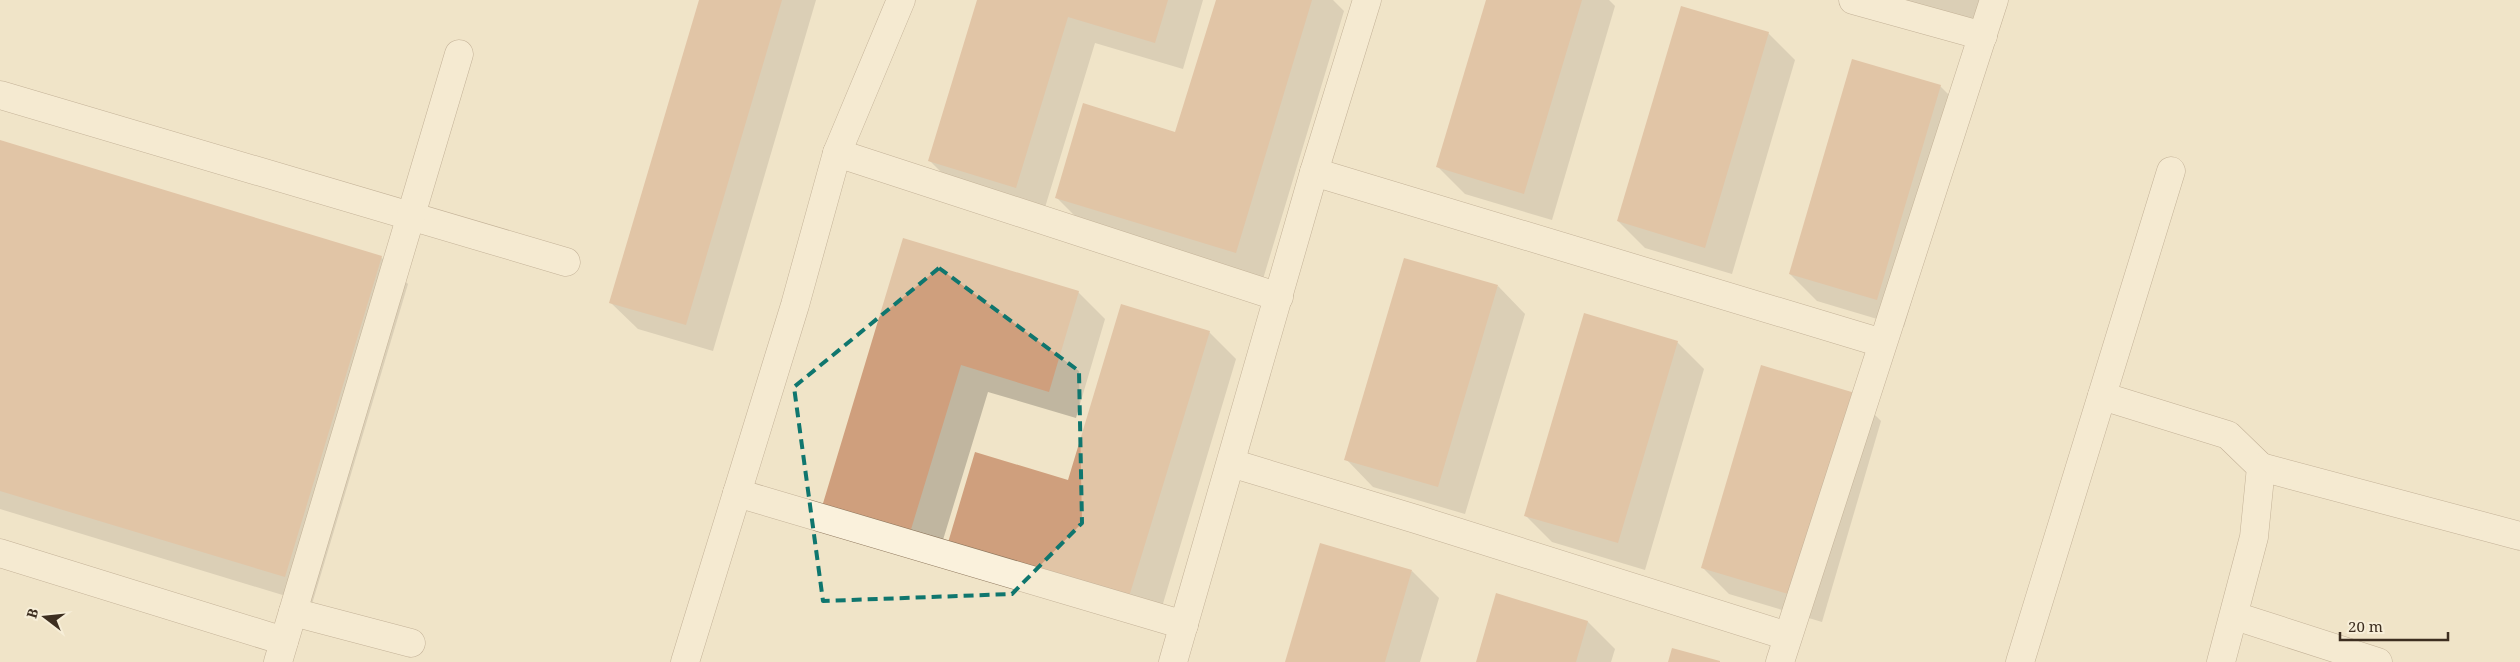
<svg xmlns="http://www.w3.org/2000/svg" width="2520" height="662" font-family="'Noto Serif',serif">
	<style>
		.shadow { fill: #0003 }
		.building { fill: #cf9f7d }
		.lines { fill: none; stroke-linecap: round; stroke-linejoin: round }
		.minor-casing { stroke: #8d765c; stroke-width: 29 }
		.minor { stroke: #faf1dc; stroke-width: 28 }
		.marked { fill: none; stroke: #0f766e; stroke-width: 4; stroke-dasharray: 10 6; stroke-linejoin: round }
	</style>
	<rect width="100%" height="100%" fill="#f0e4c8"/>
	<g class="shadow">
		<path d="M700 0H816L713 351 638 329 610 302Z"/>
		<path d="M978 0H1203L1183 69 1095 43 1043 214 957 188 930 161Z"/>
		<path d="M1217 0H1333L1344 11 1263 279 1083 224 1056 197 1176 133Z"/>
		<path d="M1487 0H1609L1615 6 1552 220 1465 194 1438 167Z"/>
		<path d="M1904 0H2008L2000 28Z"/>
		<path d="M1768 33 1795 60 1732 274 1645 248 1618 221Z"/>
		<path d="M1940 86 1967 113 1904 327 1817 301 1790 274Z"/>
		<path d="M0 142 381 257 408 284 312 604 0 509Z"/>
		<path d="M904 240 1078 292 1105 319 1076 418 988 392 936 563 822 509Z"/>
		<path d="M1498 286 1525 314 1465 514 1373 487 1346 459Z"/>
		<path d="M1209 332 1236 359 1156 627 976 573 1069 481Z"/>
		<path d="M1677 342 1704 369 1645 570 1552 542 1525 515Z"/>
		<path d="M1854 394 1881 421 1822 622 1729 594 1702 567Z"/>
		<path d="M1412 571 1439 598 1420 662H1286Z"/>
		<path d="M1497 595 1588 622 1615 649 1611 662H1477Z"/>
	</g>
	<g class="building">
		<path d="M699 0H782L686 325 609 303Z"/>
		<path d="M977 0H1168L1155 43 1068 17 1016 188 928 161Z"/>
		<path d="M1216 0H1312L1236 253 1055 198 1083 103 1175 132Z"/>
		<path d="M1486 0H1582L1524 194 1436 167Z"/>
		<path d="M1681 6 1769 32 1705 248 1617 221Z"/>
		<path d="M1852 59 1941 85 1877 300 1789 274Z"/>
		<path d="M0 140 382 256 285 577 0 491Z"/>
		<path d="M903 238 1079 291 1049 392 961 365 909 536 821 510Z"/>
		<path d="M1404 258 1498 285 1438 487 1344 460Z"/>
		<path d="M1121 304 1210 331 1128 600 947 546 975 452 1068 480Z"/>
		<path d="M1584 313 1678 341 1618 543 1524 516Z"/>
		<path d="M1761 365 1855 393 1795 596 1701 568Z"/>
		<path d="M1320 543 1412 570 1385 662H1285Z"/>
		<path d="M1496 593 1588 621 1576 662H1476Z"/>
		<path d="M1672 648 1720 661V662H1668Z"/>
	</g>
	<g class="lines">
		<g class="minor-casing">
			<g id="minor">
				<path d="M1853 0 1983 36"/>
				<path d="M0 95 566 262"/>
				<path d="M837 153 1279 297"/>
				<path d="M1314 172 1882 343"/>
				<path d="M2102 396 2228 435 2261 467 2254 537 2221 662"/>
				<path d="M1231 463 1419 520 1787 636"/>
				<path d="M2261 467 2520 536"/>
				<path d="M737 493 1184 625"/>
				<path d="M0 553 284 641"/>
				<path d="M293 612 411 643"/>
				<path d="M2235 616 2378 662"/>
				<path d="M278 662 459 54"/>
				<path d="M685 662 795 305 837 153 901 0"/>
				<path d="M1173 662 1314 172 1367 0"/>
				<path d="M1780 662 1994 0"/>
				<path d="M2020 662 2171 171"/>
			</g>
		</g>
		<use href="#minor" class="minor"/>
	</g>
	<path d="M0 0H2520V662H0ZM939 268 1079 371 1082 523 1012 594 823 601 794 387Z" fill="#f0e4c8" fill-opacity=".55" fill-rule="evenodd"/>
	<path class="marked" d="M939 268 1079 371 1082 523 1012 594 823 601 794 387Z"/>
	<g transform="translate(45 617) rotate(286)" stroke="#f7eed8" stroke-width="4" paint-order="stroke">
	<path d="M0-4L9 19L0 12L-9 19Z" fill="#3d2e20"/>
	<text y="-8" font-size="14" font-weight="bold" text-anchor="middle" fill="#3d2e20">B</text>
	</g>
	<path d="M2340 632v8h108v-8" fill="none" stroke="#3d2e20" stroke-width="2.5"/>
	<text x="2348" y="632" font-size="15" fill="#3d2e20" stroke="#f7eed8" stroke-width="4" paint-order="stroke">20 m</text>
</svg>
